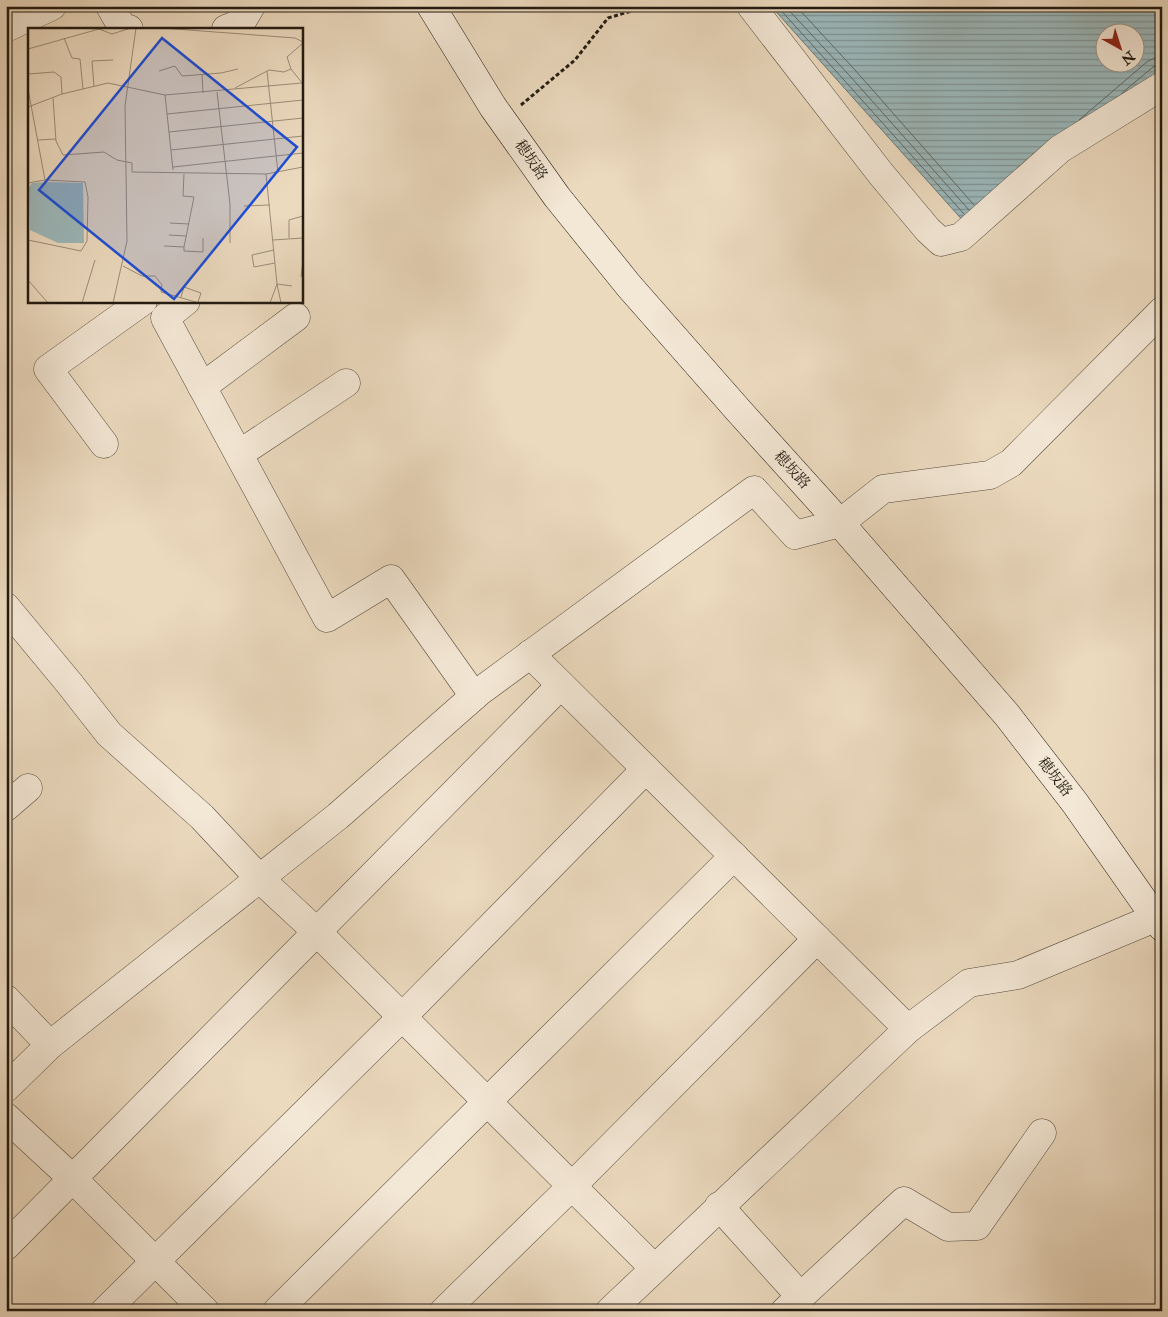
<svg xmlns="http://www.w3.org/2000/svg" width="1168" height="1317" font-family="'IM FELL Double Pica','Noto Serif JP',serif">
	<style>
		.water { fill: url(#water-rules); stroke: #6b7977; fill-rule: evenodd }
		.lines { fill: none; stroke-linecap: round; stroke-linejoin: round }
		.shore { stroke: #5f6966; stroke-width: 1 }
		.minor-casing { stroke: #544a3c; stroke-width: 29 }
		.secondary-casing { stroke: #221a11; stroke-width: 29 }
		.path { stroke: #221a11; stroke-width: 3; stroke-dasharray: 4 2.5; stroke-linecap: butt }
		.minor { stroke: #f3e7d5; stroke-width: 28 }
		.secondary { stroke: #f3e7d5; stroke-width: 28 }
		.labels { text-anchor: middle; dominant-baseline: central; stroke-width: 5; stroke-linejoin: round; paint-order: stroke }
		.street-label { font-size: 15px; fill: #221a11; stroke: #f3e7d5 }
		.inset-road { fill: none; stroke: #9b8d79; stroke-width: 1 }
		.view { fill: #1d4ed8; fill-opacity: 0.15; stroke: #1d4ed8; stroke-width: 2.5 }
		.inset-edge { fill: none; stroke: #221a11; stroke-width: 2.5 }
	</style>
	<defs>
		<pattern id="water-rules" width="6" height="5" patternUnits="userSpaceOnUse" patternTransform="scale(1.25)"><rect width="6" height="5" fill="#9cb8bb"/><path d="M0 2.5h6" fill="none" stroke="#7f9597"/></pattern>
	</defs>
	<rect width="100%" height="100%" fill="#ecdabf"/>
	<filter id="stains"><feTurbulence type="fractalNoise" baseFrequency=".004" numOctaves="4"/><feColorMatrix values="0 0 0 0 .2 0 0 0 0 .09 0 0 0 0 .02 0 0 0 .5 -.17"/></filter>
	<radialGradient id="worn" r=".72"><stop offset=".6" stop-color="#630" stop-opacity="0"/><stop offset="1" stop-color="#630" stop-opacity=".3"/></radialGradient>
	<path class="water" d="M771 6H1162V74L965 223ZM1106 32H1136V62H1106Z"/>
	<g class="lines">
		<g class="shore">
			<path d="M777 6 844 80 964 214"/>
			<path d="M785 6 849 75 969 210"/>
			<path d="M796 6 855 70 974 205"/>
			<path d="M1122 93 1153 67 1162 64"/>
			<path d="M1079 120 1148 61 1155 58 1162 57"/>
		</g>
		<g class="minor-casing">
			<g id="minor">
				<path d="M110 6 122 27 129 29"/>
				<path d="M751 6 881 174 928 230 941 242 961 237 1060 149 1162 86"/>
				<path d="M6 28 52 6"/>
				<path d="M226 29 241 23 251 6"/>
				<path d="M186 301 165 318 327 618 391 579 474 696"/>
				<path d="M202 387 296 317"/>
				<path d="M104 444 48 369 143 301"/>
				<path d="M239 454 346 383"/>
				<path d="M6 607 69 683 109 734 202 817 259 878 317 932 654 1268"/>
				<path d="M530 654 908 1029"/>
				<path d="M6 807 28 788"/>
				<path d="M6 999 50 1045"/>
				<path d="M6 1088 50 1045 338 816 479 692 754 490 795 535 840 523 883 489 990 475 1011 463 1162 311"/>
				<path d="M6 1117 73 1179 205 1311"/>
				<path d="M719 1206 801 1297"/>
				<path d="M6 1246 561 685"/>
				<path d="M105 1311 402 1017 646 769"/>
				<path d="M277 1311 734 856"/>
				<path d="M444 1311 572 1186 817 939"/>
				<path d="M610 1311 908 1029 969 983 1018 975 1162 915"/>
				<path d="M785 1311 904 1201 948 1227 977 1226 1042 1133"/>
			</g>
		</g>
		<g class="secondary-casing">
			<path id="secondary" d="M431 6 493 107 557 197 629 286 738 410 840 523 1007 715 1075 803 1162 927"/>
		</g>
		<path class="path" d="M521 105 575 60 608 18 648 6"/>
		<use href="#minor" class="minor"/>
		<use href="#secondary" class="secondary"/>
	</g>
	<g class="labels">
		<g class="street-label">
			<text transform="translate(531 160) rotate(55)">穂坂路</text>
			<text transform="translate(792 470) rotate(48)">穂坂路</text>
			<text transform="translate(1055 777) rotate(52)">穂坂路</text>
		</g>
	</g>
	<g transform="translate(28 28)">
		<rect width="275" height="275" fill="#ecdabf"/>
		<path d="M17 154 55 155 56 215H30L2 202 1 159 4 155Z" fill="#9cb8bb"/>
		<path class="inset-road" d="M134 0 267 10 275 14M36 10 44 30 52 31 55 61M0 21 71 1 84 6 103 0M131 43 147 38 154 48 193 45 210 41M239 43 250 145M0 46 26 44 33 49 34 66M174 46 175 65M275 56 263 41 259 29 275 15M66 59 64 33 85 32M207 60 241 42 256 44 263 41M0 61 17 152M189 64 202 176V215M137 67 145 142M25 70 28 113 35 127 76 124 89 132 104 135V144L238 146 275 139M0 79 34 66 80 55 137 67 274 55M139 86 275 72M141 104 275 90M10 112 28 111M143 122 275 108M145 139 275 125M238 146 249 256 242 275M0 155 17 152 57 154 60 169 59 213 53 223 0 212M216 178 242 177M142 195 161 196M141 207 159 208M261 210V192L275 188M245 212 275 210M136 218 156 219 166 169 155 168 156 146M156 219V223L175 224V210M246 222 224 227 226 239 247 235M95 238 114 248H127L134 257 133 264 171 275M273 249 275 233M0 252 20 275M153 269 156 259 173 265 170 274M54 275 67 232M85 275 99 213 97 78 108 0M253 275 249 256 264 258"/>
		<path class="view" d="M134 10 269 119 146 271 11 162Z"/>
		<rect width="275" height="275" class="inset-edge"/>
	</g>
	<rect width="1168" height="1317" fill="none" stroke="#ecdabf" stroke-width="25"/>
	<rect x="8" y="8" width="1153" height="1302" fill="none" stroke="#221a11" stroke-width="2.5"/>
	<rect x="12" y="12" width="1143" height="1292" fill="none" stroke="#221a11"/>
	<g transform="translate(1120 48) rotate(141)"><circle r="24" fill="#f3e7d5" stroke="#9f9587"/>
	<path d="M0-4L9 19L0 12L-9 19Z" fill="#8f2418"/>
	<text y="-8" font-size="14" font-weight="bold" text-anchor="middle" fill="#221a11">N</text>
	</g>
	<rect width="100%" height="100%" filter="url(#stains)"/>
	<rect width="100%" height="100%" fill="url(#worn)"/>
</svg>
